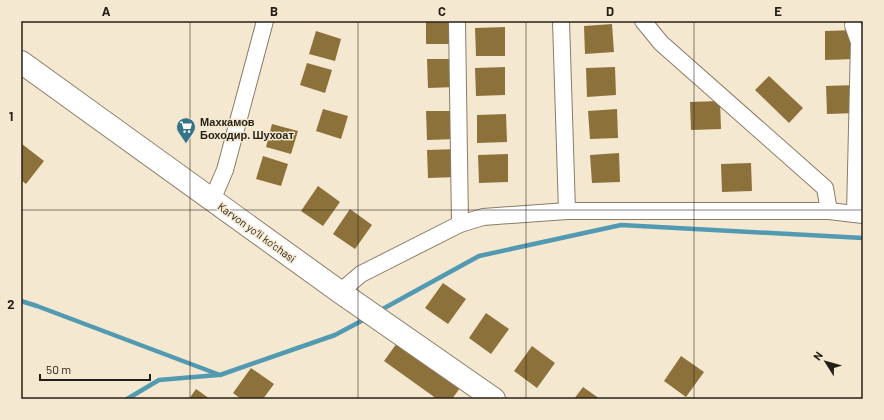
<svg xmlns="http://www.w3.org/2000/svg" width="884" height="420" font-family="Barlow,sans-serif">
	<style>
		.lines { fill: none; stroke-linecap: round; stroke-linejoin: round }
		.stream { stroke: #519ab2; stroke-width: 4.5 }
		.building { fill: #8d713a }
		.street-casing { stroke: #897d68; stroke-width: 18 }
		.secondary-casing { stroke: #897d68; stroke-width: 24 }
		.street { stroke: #fff; stroke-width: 16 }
		.secondary { stroke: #fff; stroke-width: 22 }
		.grid { fill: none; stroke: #241f16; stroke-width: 1; stroke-opacity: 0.55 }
		.labels { text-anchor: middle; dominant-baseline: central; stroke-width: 3; stroke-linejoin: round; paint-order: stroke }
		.poi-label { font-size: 11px; font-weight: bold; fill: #241f16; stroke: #f5e8d0; text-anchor: start }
		.street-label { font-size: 11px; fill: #241f16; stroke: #f5e8d0 }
		.neatline { fill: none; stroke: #241f16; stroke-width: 1.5 }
		.grid-label { font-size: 13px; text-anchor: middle; font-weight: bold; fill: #241f16 }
	</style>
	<rect width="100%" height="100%" fill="#f5e8d0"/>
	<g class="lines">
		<g class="stream">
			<path d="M21 301 37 306 220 375 335 335 367 318"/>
			<path d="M379 311 479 256 621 225 863 238"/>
			<path d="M127 399 159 380 218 375"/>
		</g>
	</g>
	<g class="building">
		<rect x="426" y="21" width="30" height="23"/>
		<path d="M612 24 614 52 585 54 584 26Z"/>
		<path d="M505 27V56H476L475 28Z"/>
		<path d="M854 30 855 59 825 60V31Z"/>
		<path d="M316 31 341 39 335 61 309 54Z"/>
		<path d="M427 59H456L457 87 428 88Z"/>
		<path d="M307 63 332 70 325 93 300 85Z"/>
		<path d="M505 67V95L476 96 475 68Z"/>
		<path d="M615 67 616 95 587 97 586 68Z"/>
		<path d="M769 76 803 108 789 123 755 90Z"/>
		<path d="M856 85 857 113 827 114 826 86Z"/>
		<path d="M720 101 721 129 691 130 690 102Z"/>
		<path d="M323 109 348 116 341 139 316 131Z"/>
		<path d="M617 109 618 138 590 139 588 111Z"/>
		<path d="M426 111H456L457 139 427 140Z"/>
		<path d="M506 114 507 142 477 143V115Z"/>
		<path d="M272 124 298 131 291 154 266 147Z"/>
		<path d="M22 144 44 161 26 184 21 180Z"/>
		<path d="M457 149 458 177 428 178 427 150Z"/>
		<path d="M619 153 620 182 592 183 590 155Z"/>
		<path d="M508 154V182L479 183 478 155Z"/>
		<path d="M263 156 288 164 281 186 256 179Z"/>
		<path d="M751 163 752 191 722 192 721 164Z"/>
		<path d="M318 186 340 202 323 226 301 211Z"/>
		<path d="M350 209 372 225 355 249 333 234Z"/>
		<path d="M443 283 466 299 448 324 425 308Z"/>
		<path d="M486 313 509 329 491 354 469 338Z"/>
		<path d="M397 343 460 388 452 399H437L384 361Z"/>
		<path d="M532 346 555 363 537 388 514 371Z"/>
		<path d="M681 356 704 372 686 397 664 381Z"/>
		<path d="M251 368 274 384 263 399H241L233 393Z"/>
		<path d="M583 387 600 399H574Z"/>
		<path d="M196 389 210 399H189Z"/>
	</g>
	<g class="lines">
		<g class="street-casing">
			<g id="street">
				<path d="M457 21 460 224"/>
				<path d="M561 21 567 211"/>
				<path d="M643 21 661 43 825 188 829 211"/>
				<path d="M853 25 859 42 855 214"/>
				<path d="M212 200 225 170 265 21"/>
				<path d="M340 292 361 274 460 224 483 217 567 211H829L863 215"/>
			</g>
		</g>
		<g class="secondary-casing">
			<path id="secondary" d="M21 62 340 292 494 399"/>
		</g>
		<use href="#street" class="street"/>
		<use href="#secondary" class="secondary"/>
	</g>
	<path class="grid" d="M190 21V399M358 21V399M526 21V399M694 21V399M21 210H863"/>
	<defs>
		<g id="supermarket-pin" transform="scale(1)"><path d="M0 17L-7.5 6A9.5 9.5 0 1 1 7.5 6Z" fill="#357489" stroke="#f5e8d0"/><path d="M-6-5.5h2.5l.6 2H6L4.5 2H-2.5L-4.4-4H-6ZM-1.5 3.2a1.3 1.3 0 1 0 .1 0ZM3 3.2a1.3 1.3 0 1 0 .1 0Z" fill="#fff"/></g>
	</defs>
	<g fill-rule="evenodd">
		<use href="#supermarket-pin" x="186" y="127"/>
	</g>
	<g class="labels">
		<g class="poi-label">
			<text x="200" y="121">Махкамов<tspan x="200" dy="13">Боходир. Шухоат</tspan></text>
		</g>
		<g class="street-label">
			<text transform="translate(257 232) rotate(36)">Karvon yo‘li ko'chasi</text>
		</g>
	</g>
	<rect width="884" height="420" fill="none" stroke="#f5e8d0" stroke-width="44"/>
	<g transform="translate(826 362) rotate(307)" stroke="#f5e8d0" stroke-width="3" paint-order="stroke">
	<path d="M0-3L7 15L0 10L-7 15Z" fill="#241f16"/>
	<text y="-6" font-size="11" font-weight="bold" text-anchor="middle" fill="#241f16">N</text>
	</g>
	<path d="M40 374v6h110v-6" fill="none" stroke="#241f16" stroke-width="2"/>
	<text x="46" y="374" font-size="12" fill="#241f16" stroke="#f5e8d0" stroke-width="3" paint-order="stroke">50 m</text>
	<rect x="22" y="22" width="840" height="376" class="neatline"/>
	<g class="grid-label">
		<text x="106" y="16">A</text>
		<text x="274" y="16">B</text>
		<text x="442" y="16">C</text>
		<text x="610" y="16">D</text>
		<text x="778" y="16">E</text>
		<text x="11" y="121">1</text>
		<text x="11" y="309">2</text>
	</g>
</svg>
